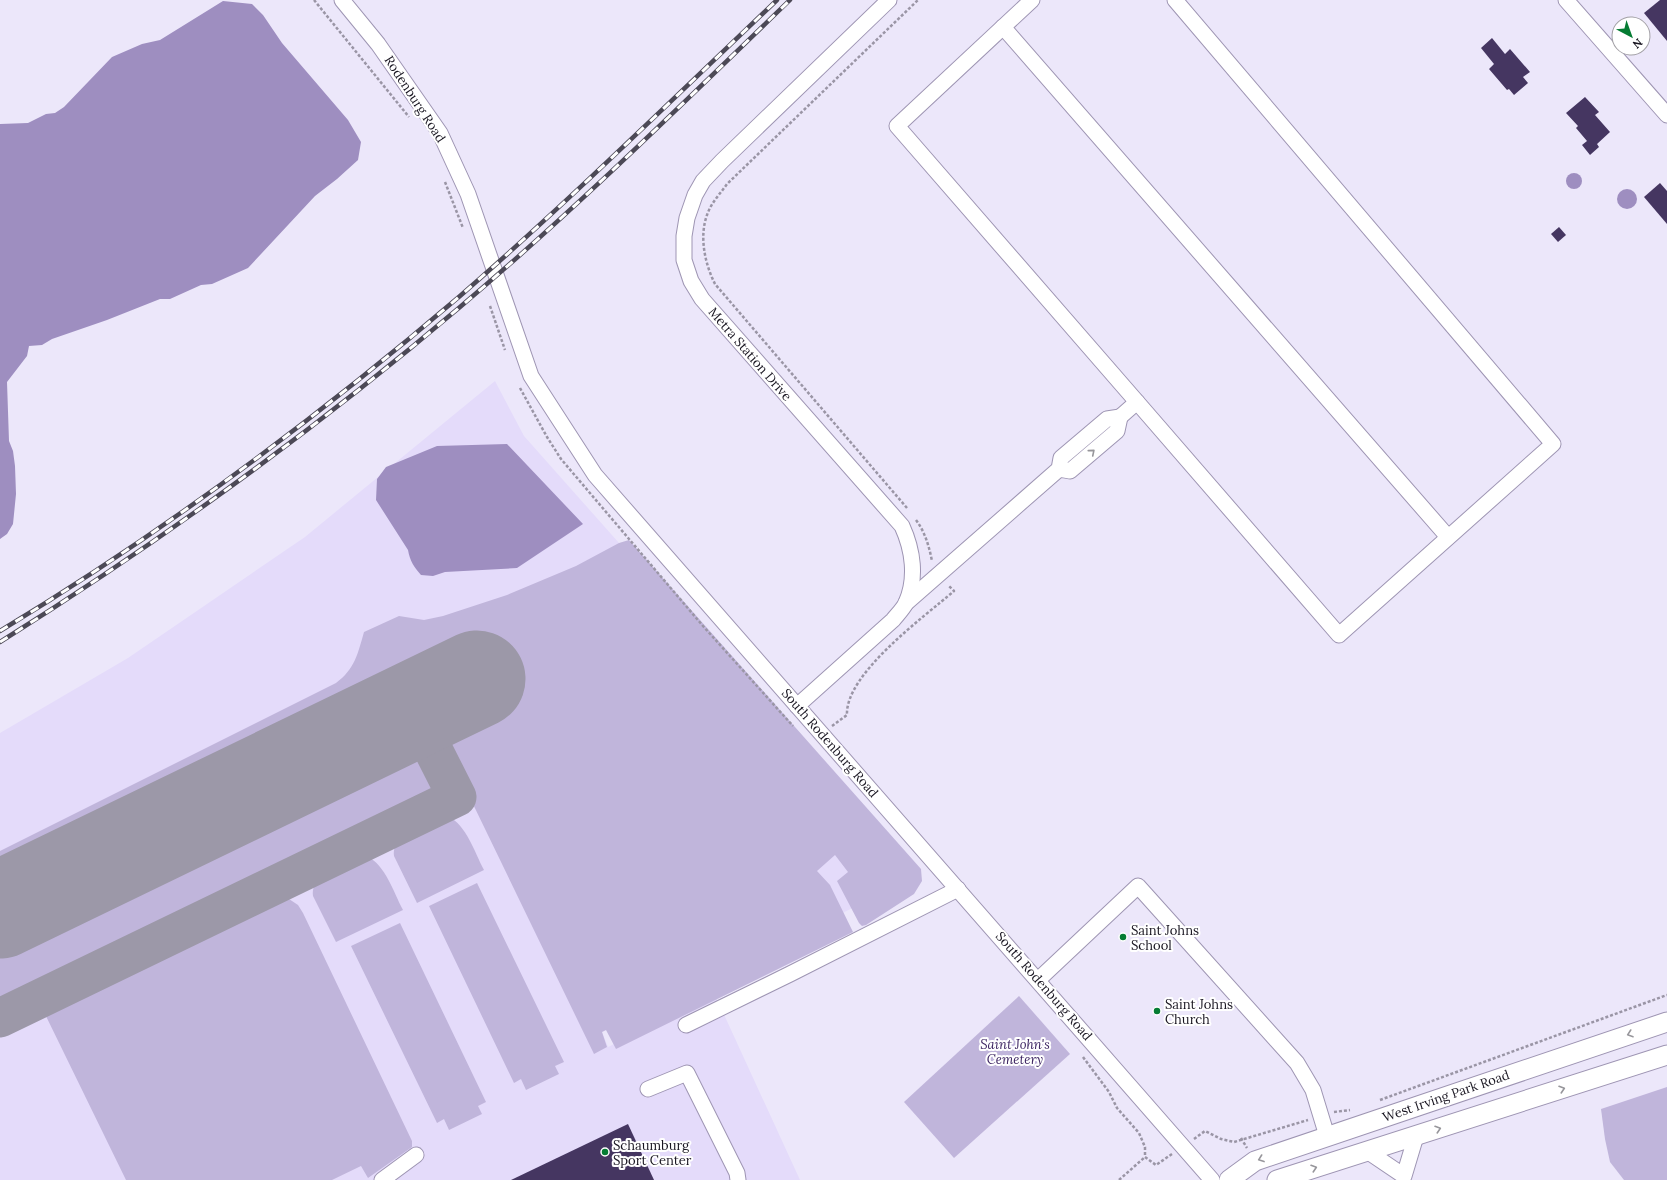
<svg xmlns="http://www.w3.org/2000/svg" width="1667" height="1180" font-family="Lora,serif">
	<style>
		.built { fill: #e4dbfa }
		.green { fill: #c0b5db }
		.water { fill: #9e8ec0 }
		.lines { fill: none; stroke-linecap: round; stroke-linejoin: round }
		.taxiway { stroke: #9c98a8; stroke-width: 39 }
		.runway { stroke: #9c98a8; stroke-width: 97 }
		.building { fill: #453661 }
		.minor-casing { stroke: #9e95b3; stroke-width: 17 }
		.major-casing { stroke: #9e95b3; stroke-width: 21 }
		.path { stroke: #9a95a5; stroke-width: 2.5; stroke-dasharray: 3 2; stroke-linecap: butt }
		.minor { stroke: #fff; stroke-width: 15 }
		.major { stroke: #fff; stroke-width: 19 }
		.rail-casing { stroke: #4c4956; stroke-width: 4.5 }
		.rail { stroke: #fff; stroke-width: 3; stroke-dasharray: 9; stroke-linecap: butt }
		.oneway { stroke: #97969b }
		.poi-dot { fill: #057c33; stroke: #fff; stroke-width: 1.5 }
		.labels { text-anchor: middle; dominant-baseline: central; stroke-width: 4; stroke-linejoin: round; paint-order: stroke }
		.street-label { font-size: 13px; fill: #181520; stroke: #fff }
		.poi-label { font-size: 13px; fill: #181520; stroke: #fff; text-anchor: start }
		.park-label { font-size: 13px; font-style: italic; fill: #3c2461; stroke: #fff }
	</style>
	<rect width="100%" height="100%" fill="#ece7fa"/>
	<path class="built" d="M495 381 524 436 619 543 901 884 602 1032 608 1047 715 995 800 1180H0V733L128 658 305 537Z"/>
	<g class="green">
		<path d="M629 540 921 869 922 881 914 894 866 925 862 926 859 923 837 881 848 872 835 855 817 871 830 885 853 932 616 1049 606 1030 602 1032 607 1047 594 1054 439 734 497 705 468 646 0 873V851L336 683C355 669 358 653 364 632L399 616 424 620 443 616 507 595 576 566 619 543Z"/>
		<path d="M399 755C423 758 439 771 430 795L0 1004V946Z"/>
		<path d="M448 816C467 826 474 851 484 870L417 903 394 856C393 848 396 844 401 838Z"/>
		<path d="M367 856C386 866 393 891 403 910L336 942 313 896C312 888 315 883 320 878Z"/>
		<path d="M477 883 564 1062 555 1066 559 1074 526 1090 521 1079 514 1083 429 906Z"/>
		<path d="M286 897 298 905 303 913 412 1141V1147L368 1178 361 1166 332 1180H126L43 1010 271 899Z"/>
		<path d="M400 923 486 1102 478 1106 482 1114 449 1130 444 1119 437 1123 351 946Z"/>
		<path d="M1019 996 1070 1054 954 1158 904 1102Z"/>
		<path d="M1667 1087V1180H1624L1610 1162 1605 1139 1601 1109Z"/>
	</g>
	<g class="water">
		<path d="M223 1 252 4 263 15 282 43 348 120 361 142 358 160 337 179 315 196 248 268 212 284 201 285 170 299H160L107 320 52 339 42 345 29 346 27 356 7 382 9 441 13 451 15 466 16 494 13 524 7 534 0 539V124L28 123 46 114 55 113 64 107 112 57 142 44 160 40Z"/>
		<circle cx="1574" cy="181" r="8"/>
		<circle cx="1627" cy="199" r="10"/>
		<path d="M507 444 583 524 517 568 445 572 433 576 421 575C414 567 410 561 408 550L376 500 377 479 386 467 437 446Z"/>
	</g>
	<g class="lines">
		<path class="taxiway" d="M0 1018 457 797 413 710"/>
		<path class="runway" d="M0 910 477 679"/>
	</g>
	<g class="building">
		<path d="M1660 0H1667V41L1644 13Z"/>
		<path d="M1492 38 1505 54 1510 49 1530 72 1523 77 1528 83 1514 95 1509 89 1507 90 1489 69 1494 64 1481 48Z"/>
		<path d="M1585 97 1599 112 1595 115 1610 132 1597 144 1599 147 1590 155 1582 145 1587 141 1576 128 1578 126 1566 113Z"/>
		<path d="M1660 183 1667 191V224L1644 197Z"/>
		<path d="M1559 227 1566 235 1558 242 1551 234Z"/>
		<path d="M628 1124 654 1180H511Z"/>
	</g>
	<g class="lines">
		<g class="minor-casing">
			<g id="minor">
				<path d="M342 0 378 44 440 133 468 194 531 376 595 475 1212 1180"/>
				<path d="M1032 0 897 126 1137 402 1120 417"/>
				<path d="M1566 0 1667 115"/>
				<path d="M1003 27 1448 537"/>
				<path d="M1137 402 1339 635 1553 444 1175 0"/>
				<path d="M906 603 1059 469 1061 458 1107 419 1120 417 1117 431 1070 471 1059 469"/>
				<path d="M797 706 893 620C897 615 903 609 906 603 917 578 913 550 902 526L702 299 691 281 684 260V236L687 218 695 195 703 181 722 161 889 0"/>
				<path d="M1038 980 1138 886 1297 1063 1313 1090 1327 1136"/>
				<path d="M686 1025 790 974 958 889"/>
				<path d="M648 1089 687 1073 737 1173 738 1180"/>
				<path d="M1367 1151 1404 1176 1416 1136"/>
				<path d="M382 1180 416 1155"/>
			</g>
		</g>
		<g class="major-casing">
			<g id="major">
				<path d="M1229 1180 1255 1161 1667 1022"/>
				<path d="M1277 1180 1667 1055"/>
			</g>
		</g>
		<g class="path">
			<path d="M314 0 409 117"/>
			<path d="M445 182 463 228"/>
			<path d="M490 306 505 350"/>
			<path d="M520 388 547 437 561 459 703 626 793 726"/>
			<path d="M907 508 715 284C705 264 699 237 707 215 711 203 720 194 727 184L918 0"/>
			<path d="M916 520C925 532 929 546 932 561"/>
			<path d="M832 726 847 715C845 674 924 617 954 591L948 585"/>
			<path d="M1083 1057 1109 1092 1117 1108 1139 1133 1145 1147V1157"/>
			<path d="M1380 1100 1667 995"/>
			<path d="M1334 1112 1350 1110"/>
			<path d="M1241 1138 1247 1148"/>
			<path d="M1194 1139 1205 1131 1221 1139 1234 1142 1308 1120"/>
			<path d="M1145 1157 1156 1165 1172 1154"/>
			<path d="M1119 1180 1145 1157"/>
		</g>
		<use href="#minor" class="minor"/>
		<use href="#major" class="major"/>
		<g class="rail-casing">
			<g id="rail">
				<path d="M0 631C162 533 316 419 460 296 569 201 672 100 777 0"/>
				<path d="M0 642C161 541 315 430 460 307 575 210 682 104 790 0"/>
			</g>
		</g>
		<use href="#rail" class="rail"/>
	</g>
	<defs><path id="oneway-chevron" d="M-2-3.5L2.5 0L-2 3.5" fill="none" stroke-width="1.6" stroke-linecap="round" stroke-linejoin="round"/></defs>
	<g class="oneway">
		<use href="#oneway-chevron" transform="translate(1092 452) rotate(-40)"/>
		<use href="#oneway-chevron" transform="translate(1630 1034) rotate(161)"/>
		<use href="#oneway-chevron" transform="translate(1562 1089) rotate(-18)"/>
		<use href="#oneway-chevron" transform="translate(1438 1129) rotate(-18)"/>
		<use href="#oneway-chevron" transform="translate(1261 1159) rotate(160)"/>
		<use href="#oneway-chevron" transform="translate(1314 1168) rotate(-18)"/>
	</g>
	<g class="poi-dot">
		<circle cx="1123" cy="937" r="4"/>
		<circle cx="1157" cy="1011" r="4"/>
		<circle cx="605" cy="1152" r="4"/>
	</g>
	<g class="labels">
		<g class="street-label">
			<text transform="translate(415 99) rotate(57)">Rodenburg Road</text>
			<text transform="translate(750 354) rotate(49)">Metra Station Drive</text>
			<text transform="translate(830 743) rotate(49)">South Rodenburg Road</text>
			<text transform="translate(1044 986) rotate(49)">South Rodenburg Road</text>
			<text transform="translate(1446 1096) rotate(-19)">West Irving Park Road</text>
		</g>
		<g class="poi-label">
			<text x="1131" y="930">Saint Johns<tspan x="1131" dy="15">School</tspan></text>
			<text x="1165" y="1004">Saint Johns<tspan x="1165" dy="15">Church</tspan></text>
			<text x="613" y="1145">Schaumburg<tspan x="613" dy="15">Sport Center</tspan></text>
		</g>
		<g class="park-label">
			<text x="1015" y="1044">Saint John's<tspan x="1015" dy="15">Cemetery</tspan></text>
		</g>
	</g>
	<g transform="translate(1631 36) rotate(139)"><circle r="19" fill="#ffffff" stroke="#a3a1a6"/>
	<path d="M0-3L7 15L0 10L-7 15Z" fill="#057c33"/>
	<text y="-6" font-size="11" font-weight="bold" text-anchor="middle" fill="#181520">N</text>
	</g>
</svg>
